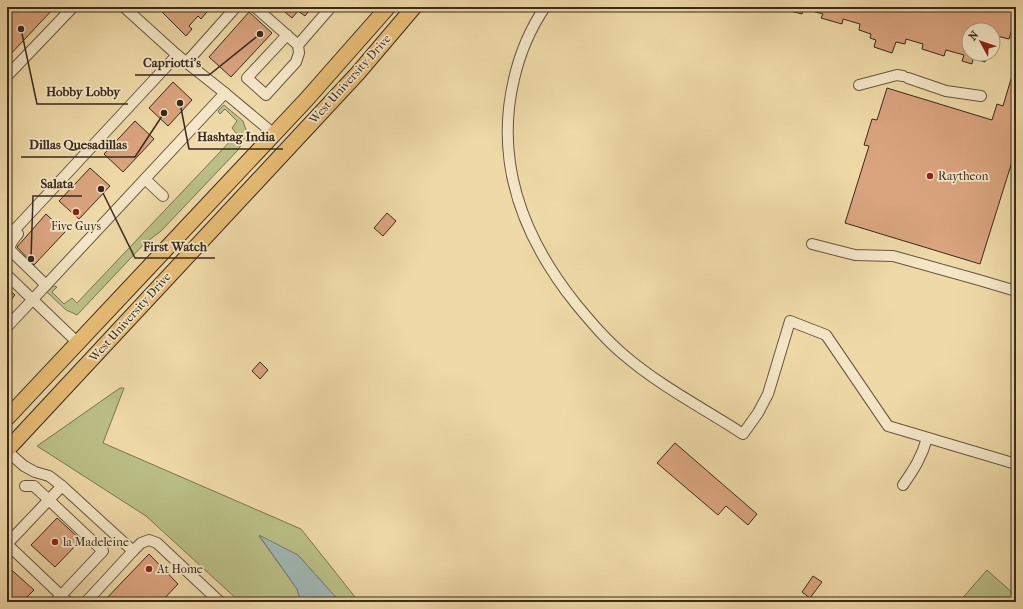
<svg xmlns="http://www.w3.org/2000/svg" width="1023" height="609" font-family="'IM FELL French Canon',serif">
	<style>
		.green { fill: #babf86; stroke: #7a7452 }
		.water { fill: #9fb7b4; stroke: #767f78 }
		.building { fill: #d9a47e; stroke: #392a1d }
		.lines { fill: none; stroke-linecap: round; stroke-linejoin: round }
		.minor-casing { stroke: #665640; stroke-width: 12 }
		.highway-casing { stroke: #392a1d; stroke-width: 17 }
		.minor { stroke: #f4e6c6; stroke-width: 10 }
		.highway { stroke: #e7bc74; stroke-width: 15 }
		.poi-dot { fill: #8f2418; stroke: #f4e6c6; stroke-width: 1.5 }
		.labels { text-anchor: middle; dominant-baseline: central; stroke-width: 3.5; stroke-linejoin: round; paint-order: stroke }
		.street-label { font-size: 12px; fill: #392a1d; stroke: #f4e6c6 }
		.poi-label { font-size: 12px; fill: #392a1d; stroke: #f4e6c6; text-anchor: start }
		.leader { fill: none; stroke: #392a1d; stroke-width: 1.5 }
		.callout-dot { fill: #392a1d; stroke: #f4e6c6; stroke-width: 1.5 }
		.callout-label { font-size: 13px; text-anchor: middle; font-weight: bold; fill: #392a1d; stroke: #f4e6c6; stroke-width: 3.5; stroke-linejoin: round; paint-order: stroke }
	</style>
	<rect width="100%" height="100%" fill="#eed9a7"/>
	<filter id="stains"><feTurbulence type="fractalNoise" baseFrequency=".005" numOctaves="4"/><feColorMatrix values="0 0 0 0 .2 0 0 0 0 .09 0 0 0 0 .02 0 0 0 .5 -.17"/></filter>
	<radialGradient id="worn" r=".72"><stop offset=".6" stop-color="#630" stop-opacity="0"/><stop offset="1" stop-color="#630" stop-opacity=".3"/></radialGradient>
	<g class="green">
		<path d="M224 105 243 121 246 130 249 132 238 150 161 231 144 244 77 315 73 313 66 310 47 292 51 285 57 287 52 292 64 304 72 298 77 303 237 134 232 128 237 121 225 109 220 114 218 111Z"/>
		<path d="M120 388H124L103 443 301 529 359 602H340L298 555 259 536 297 589 301 602H240L146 516 37 446Z"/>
		<path d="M987 570 1016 596V602H959Z"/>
	</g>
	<path class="water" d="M259 535 298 555 340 602H301L297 589Z"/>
	<g class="building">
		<path d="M7 7H55L7 58Z"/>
		<path d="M157 7H173L176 10 178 7H211L201 19 198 16 189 26 192 29 186 36Z"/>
		<path d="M279 7H312L305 16 298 11 292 18Z"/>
		<path d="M784 7H1016V17L1009 39 993 35V30H969V54H987L985 62 973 58 972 64 962 61 964 55 946 50 944 56 922 49 923 44 906 39 905 44 896 42 892 53 874 47 876 40 870 38 871 34 859 30 860 24 843 19 842 24 821 18 823 14 804 9V8L802 14 783 9Z"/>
		<path d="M249 12 272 33 231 77 209 57Z"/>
		<path d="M1014 69H1016V149L980 264 845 223 869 146 864 145 872 119 877 120 887 88 992 120 997 104 1003 106Z"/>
		<path d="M173 82 192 100 168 126 149 108Z"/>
		<path d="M135 121 154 139 123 172 104 154Z"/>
		<path d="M90 168 110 186 79 219 59 201Z"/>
		<path d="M387 213 396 221 383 236 374 228Z"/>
		<path d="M46 214 65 232 34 265 17 247Z"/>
		<path d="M7 288 15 295 7 304Z"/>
		<path d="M260 362 268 370 260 379 252 371Z"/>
		<path d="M675 443 757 514 748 525 726 506 718 515 657 463Z"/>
		<path d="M57 518 81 540 55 567 31 545Z"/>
		<path d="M149 554 178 584 161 602H103Z"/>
		<path d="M7 566 34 590 26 598 31 602H7Z"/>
		<path d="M813 576 822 582 810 598 802 592Z"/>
	</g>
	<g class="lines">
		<g class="minor-casing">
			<g id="minor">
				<path d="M124 7 177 55 225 93 274 134"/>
				<path d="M255 7 298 45 331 7"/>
				<path d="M545 7C530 29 520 53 514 79 494 163 524 239 576 304 591 322 606 340 624 355 660 386 703 408 743 434L758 413 768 394 790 321 826 335 888 426 1016 464"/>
				<path d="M287 35 247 78 266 95 296 62 299 53 298 45"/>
				<path d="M186 63 236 7"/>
				<path d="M7 76 73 7"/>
				<path d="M908 78 946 91 981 96"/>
				<path d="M859 85 897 75 903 76"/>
				<path d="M145 179 163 196"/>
				<path d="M18 234C14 239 9 243 10 250L46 285"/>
				<path d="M7 238 177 55"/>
				<path d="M812 244 855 255 893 256 979 280 1016 291"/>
				<path d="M7 275 78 343"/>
				<path d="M7 327 225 93"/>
				<path d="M7 451 24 466 35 472 49 476 62 486 133 551 86 602"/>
				<path d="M903 485C914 469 922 457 927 438"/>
				<path d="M25 486H34L103 551 55 602"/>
				<path d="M7 544 68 602"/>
				<path d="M7 544 62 486"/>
				<path d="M133 551 141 543 149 540 157 543 220 602"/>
			</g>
		</g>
		<g class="highway-casing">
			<g id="highway">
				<path d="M7 418 306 100 388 7"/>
				<path d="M7 450 358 73 414 7"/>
			</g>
		</g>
		<use href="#minor" class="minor"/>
		<use href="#highway" class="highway"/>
	</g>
	<g class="poi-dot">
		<circle cx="930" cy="176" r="4"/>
		<circle cx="76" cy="212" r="4"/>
		<circle cx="55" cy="542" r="4"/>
		<circle cx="149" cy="569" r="4"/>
	</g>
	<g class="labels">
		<g class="street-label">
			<text transform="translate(350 79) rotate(-48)">West University Drive</text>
			<text transform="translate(130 317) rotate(-48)">West University Drive</text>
		</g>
		<g class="poi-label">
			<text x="938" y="176">Raytheon</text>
			<text x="76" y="226" text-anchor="middle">Five Guys</text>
			<text x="63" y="542">la Madeleine</text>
			<text x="157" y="569">At Home</text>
		</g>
	</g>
	<path class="leader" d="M260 34L209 75H135M21 29L37 104H128M180 103L189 149H283M164 113L135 157H21M31 259L33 196H82M101 189L135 258H215"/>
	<g class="callout-dot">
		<circle cx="260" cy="34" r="4"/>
		<circle cx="21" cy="29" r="4"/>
		<circle cx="180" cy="103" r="4"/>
		<circle cx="164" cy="113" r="4"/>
		<circle cx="31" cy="259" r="4"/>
		<circle cx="101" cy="189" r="4"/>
	</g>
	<g class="callout-label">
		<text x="172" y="67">Capriotti's</text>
		<text x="83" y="96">Hobby Lobby</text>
		<text x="236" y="141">Hashtag India</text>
		<text x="78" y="149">Dillas Quesadillas</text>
		<text x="57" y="188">Salata</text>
		<text x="175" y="251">First Watch</text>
	</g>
	<rect width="1023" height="609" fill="none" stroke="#eed9a7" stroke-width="24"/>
	<rect x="8" y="8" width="1007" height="593" fill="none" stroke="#392a1d" stroke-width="2"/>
	<rect x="12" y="12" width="999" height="585" fill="none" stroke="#392a1d"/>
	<g transform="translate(981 42) rotate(310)"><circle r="19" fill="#f4e6c6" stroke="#a99b82"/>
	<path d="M0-3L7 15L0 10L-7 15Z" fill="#8f2418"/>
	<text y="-6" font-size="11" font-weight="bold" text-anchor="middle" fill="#392a1d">N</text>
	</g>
	<rect width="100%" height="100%" filter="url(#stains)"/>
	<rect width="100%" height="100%" fill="url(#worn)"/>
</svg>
